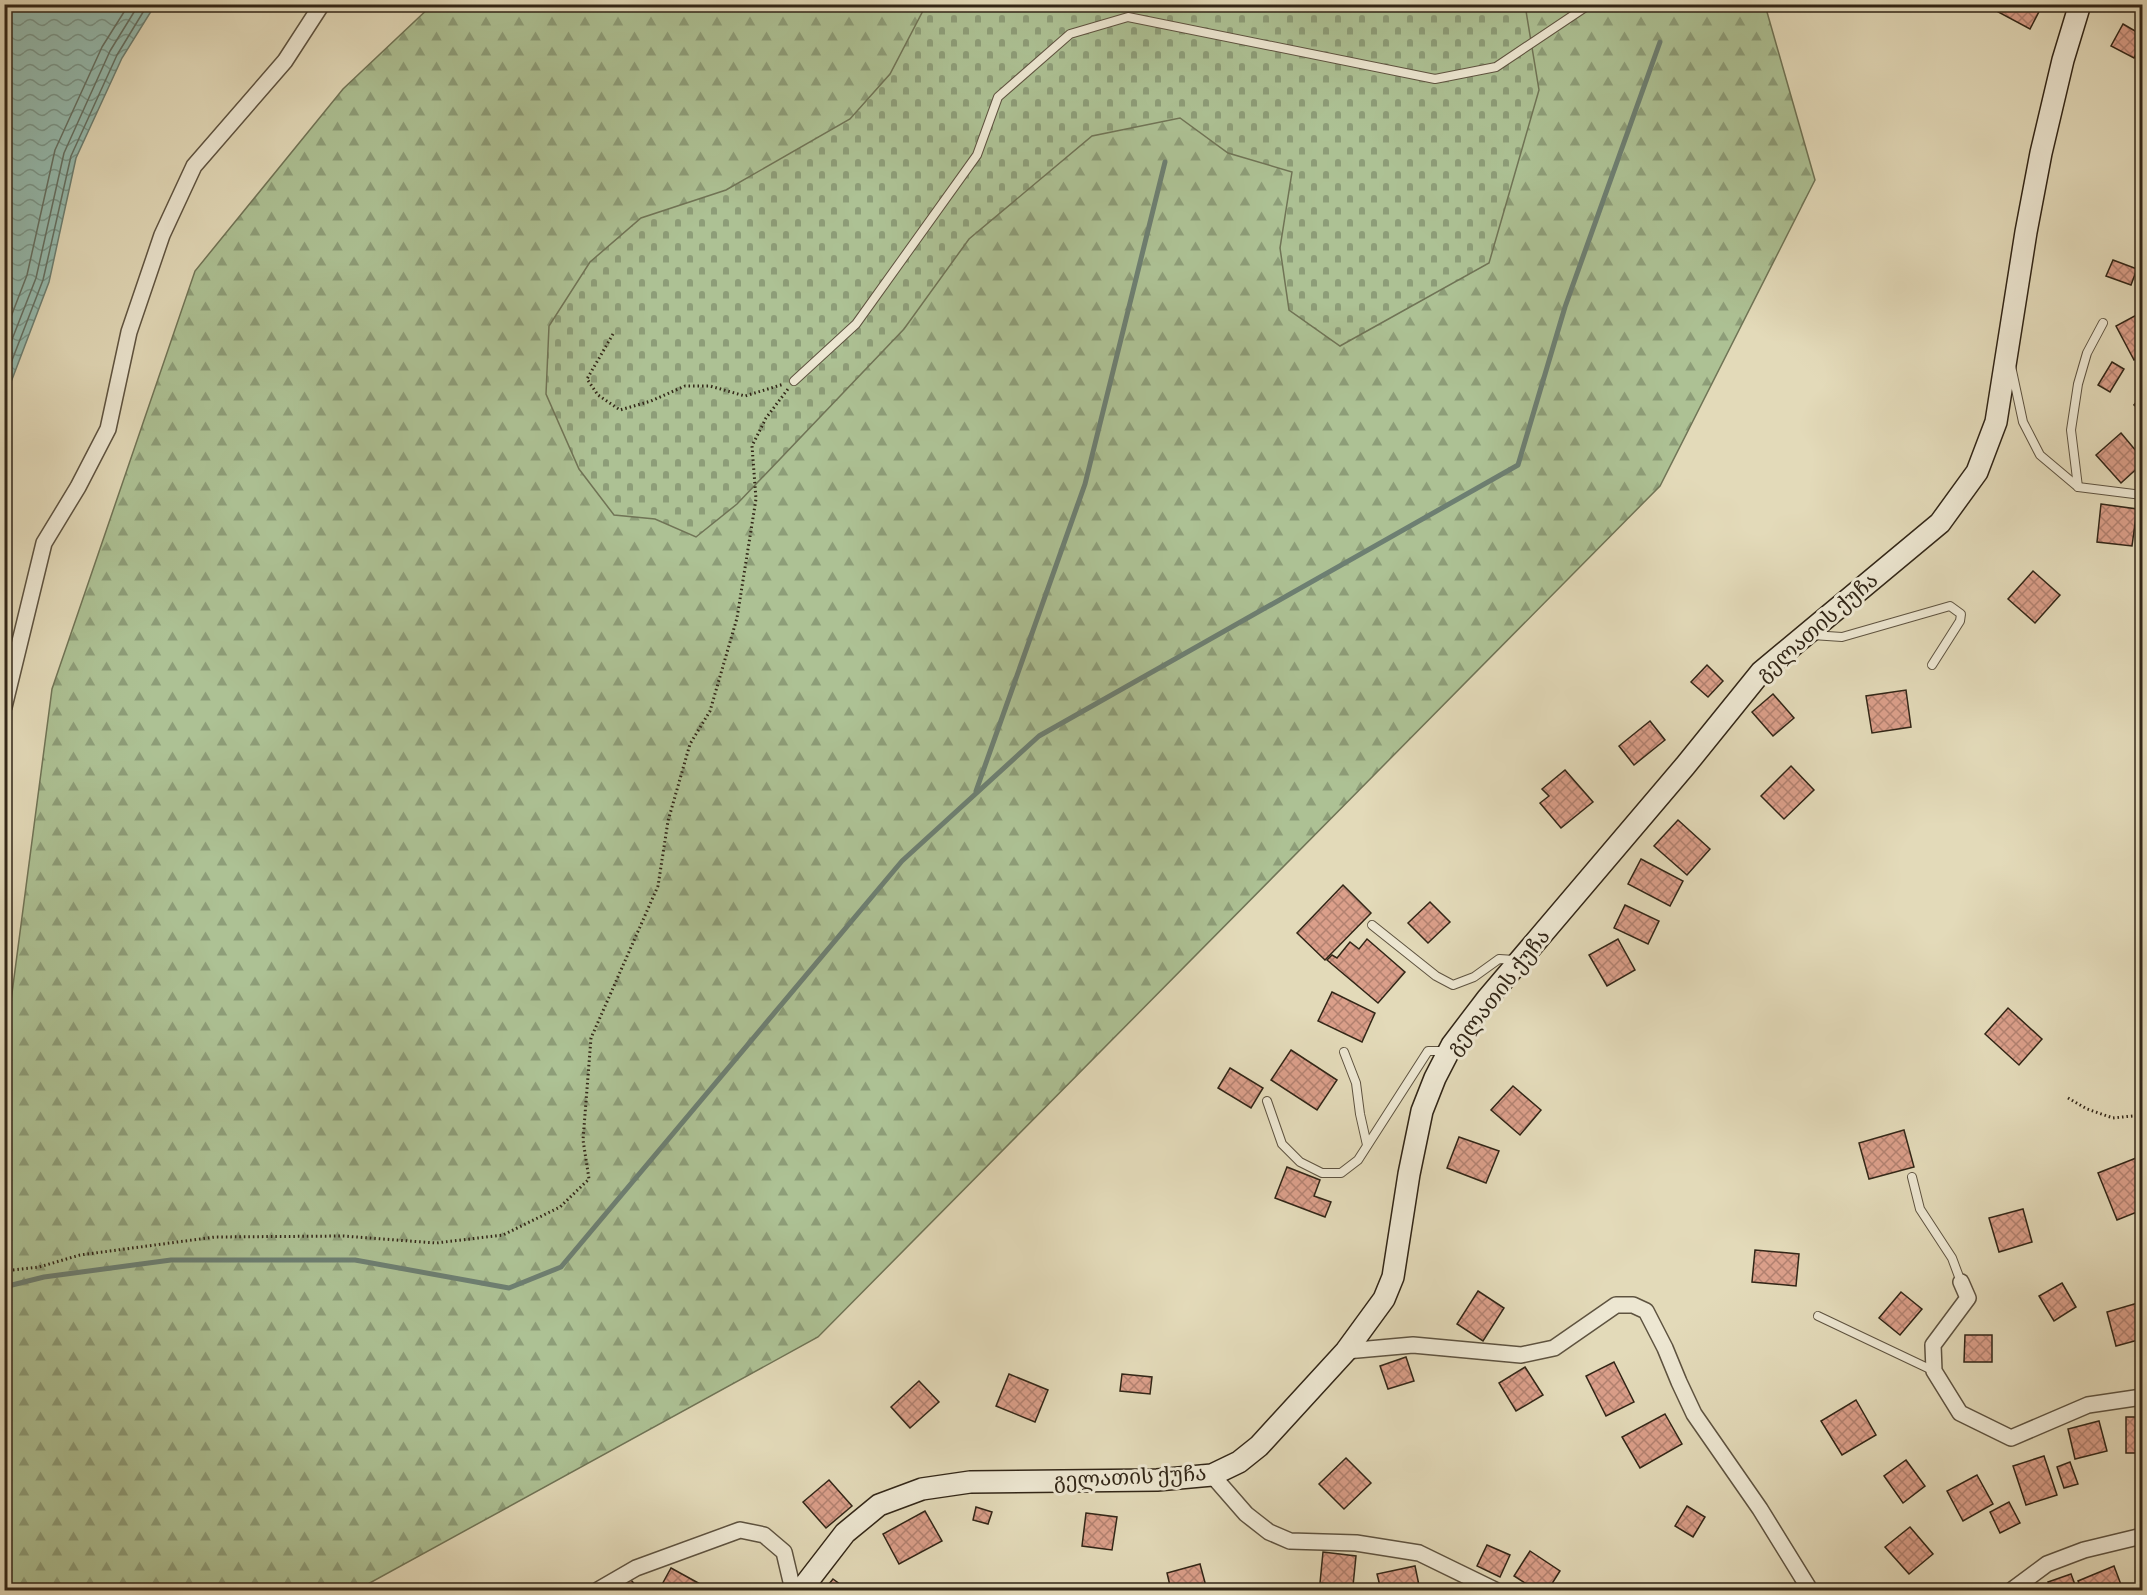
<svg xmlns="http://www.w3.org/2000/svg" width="2147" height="1595" font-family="Alegreya,'Noto Serif Georgian',serif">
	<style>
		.forest { fill: url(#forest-firs); stroke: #707456; stroke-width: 1.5 }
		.cemetery { fill: url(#cemetery-stones); stroke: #707456; stroke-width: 1.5 }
		.water { fill: url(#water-waves); stroke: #6d7f72; stroke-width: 1.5 }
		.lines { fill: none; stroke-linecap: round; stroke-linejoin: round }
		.shore { stroke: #647063; stroke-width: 1.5 }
		.stream { stroke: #6d7f72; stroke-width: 5 }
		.building { fill: url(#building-cross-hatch); stroke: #322617; stroke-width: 1.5 }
		.lane-casing { stroke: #5e5340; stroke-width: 10 }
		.street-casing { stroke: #5e5340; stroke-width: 18 }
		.secondary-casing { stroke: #322617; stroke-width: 24 }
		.path { stroke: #322617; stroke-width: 3; stroke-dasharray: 1.5 3; stroke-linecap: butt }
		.lane { stroke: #ede7d2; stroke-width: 8 }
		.street { stroke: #ede7d2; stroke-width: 15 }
		.secondary { stroke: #ede7d2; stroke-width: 21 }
		.labels { text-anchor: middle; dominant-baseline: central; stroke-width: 6; stroke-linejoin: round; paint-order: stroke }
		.street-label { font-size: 21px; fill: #322617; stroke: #ede7d2 }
	</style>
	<defs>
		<pattern id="forest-firs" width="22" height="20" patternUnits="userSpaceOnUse" patternTransform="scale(1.5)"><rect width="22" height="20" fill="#adc194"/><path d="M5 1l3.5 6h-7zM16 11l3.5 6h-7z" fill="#8d9d78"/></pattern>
		<pattern id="cemetery-stones" width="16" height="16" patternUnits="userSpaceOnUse" patternTransform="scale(1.5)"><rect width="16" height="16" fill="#adc194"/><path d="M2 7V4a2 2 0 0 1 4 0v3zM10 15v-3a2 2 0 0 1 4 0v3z" fill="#8d9d78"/></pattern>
		<pattern id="water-waves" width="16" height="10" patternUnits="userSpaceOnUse" patternTransform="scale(1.5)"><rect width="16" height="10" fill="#95bbaf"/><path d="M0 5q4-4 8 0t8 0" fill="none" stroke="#7a988d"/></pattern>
		<pattern id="building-cross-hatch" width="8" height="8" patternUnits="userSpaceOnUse" patternTransform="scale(1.5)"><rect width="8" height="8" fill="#db9f8a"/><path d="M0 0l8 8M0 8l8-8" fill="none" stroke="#b28170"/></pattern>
	</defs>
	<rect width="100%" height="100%" fill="#e3dab9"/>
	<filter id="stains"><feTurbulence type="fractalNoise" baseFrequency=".00333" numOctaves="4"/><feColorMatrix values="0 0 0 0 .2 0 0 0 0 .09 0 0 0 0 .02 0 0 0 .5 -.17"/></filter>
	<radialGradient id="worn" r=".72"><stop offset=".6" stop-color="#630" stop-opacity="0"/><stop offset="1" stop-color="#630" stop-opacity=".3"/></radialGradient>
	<path class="forest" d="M432 5H1765L1815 180 1660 486 818 1337 357 1590H5L4 1054 52 689 195 271 343 89Z"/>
	<path class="cemetery" d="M926 5H1525L1539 90 1489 263 1340 346 1289 310 1280 248 1292 172 1228 153 1180 118 1092 136 969 239 904 329 737 504 696 537 655 519 614 515 579 469 546 394 549 326 590 262 641 218 726 190 850 119 890 74Z"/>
	<path class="water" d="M5 4 155 5 122 58 76 158 49 282 5 398Z"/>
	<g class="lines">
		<g class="shore">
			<path d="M4 335 27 275 55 150 102 47 129 4"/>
			<path d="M4 360 36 278 64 153 110 51 139 4"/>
			<path d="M4 381 43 280 71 156 117 55 148 4"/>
		</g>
		<g class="stream">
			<path d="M976 791 1085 484 1165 162"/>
			<path d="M4 1287 44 1277 171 1260H355L509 1288 561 1267 902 861 1039 736 1518 465 1565 307 1660 42"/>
		</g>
	</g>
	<g class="building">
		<path d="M1988 4H2043L2030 29 1987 6Z"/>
		<path d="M2123 24 2142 35V41L2134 58 2111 46Z"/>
		<path d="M2113 260 2137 269 2131 285 2106 276Z"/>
		<path d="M2142 312V355L2134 360 2116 326Z"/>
		<path d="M2112 362 2124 369 2110 392 2098 385Z"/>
		<path d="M2142 395V412L2134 405Z"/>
		<path d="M2121 433 2142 458V464L2121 483 2096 455Z"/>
		<path d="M2101 504 2137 509 2132 546 2097 542Z"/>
		<path d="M2033 571 2060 595 2035 623 2008 599Z"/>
		<path d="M1707 665 1723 681 1708 697 1691 682Z"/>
		<path d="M1906 690 1911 727 1872 733 1866 696Z"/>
		<path d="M1773 694 1794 718 1773 736 1752 712Z"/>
		<path d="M1650 721 1665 740 1634 765 1619 746Z"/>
		<path d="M1791 766 1814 790 1784 819 1761 796Z"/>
		<path d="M1565 770 1593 802 1561 828 1540 803 1549 796 1542 789Z"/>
		<path d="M1678 820 1710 849 1687 875 1654 846Z"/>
		<path d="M1641 859 1683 881 1670 906 1628 884Z"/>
		<path d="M1343 885 1371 913 1325 960 1297 933Z"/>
		<path d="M1430 902 1450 922 1428 943 1408 923Z"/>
		<path d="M1625 905 1659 921 1648 944 1614 928Z"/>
		<path d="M1367 939 1405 972 1378 1003 1327 960 1332 955 1337 958 1350 942 1359 949Z"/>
		<path d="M1618 939 1635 970 1607 986 1589 955Z"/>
		<path d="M1332 992 1375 1013 1362 1042 1318 1021Z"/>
		<path d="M2008 1008 2042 1039 2019 1065 1985 1034Z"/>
		<path d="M1291 1050 1337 1080 1317 1110 1271 1080Z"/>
		<path d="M1230 1068 1263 1088 1251 1108 1218 1088Z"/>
		<path d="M1513 1086 1541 1110 1520 1135 1491 1110Z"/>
		<path d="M1904 1130 1914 1167 1869 1179 1859 1143Z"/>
		<path d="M1459 1137 1499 1151 1486 1183 1447 1168Z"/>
		<path d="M2136 1158 2142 1174V1210L2117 1220 2098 1173Z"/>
		<path d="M1287 1167 1320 1180 1314 1196 1331 1202 1325 1217 1275 1198Z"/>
		<path d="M2023 1209 2032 1242 1999 1252 1989 1218Z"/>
		<path d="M1755 1250 1799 1254 1796 1286 1752 1282Z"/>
		<path d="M2062 1283 2076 1307 2054 1321 2039 1296Z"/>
		<path d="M1478 1291 1504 1308 1483 1341 1457 1324Z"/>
		<path d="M1901 1292 1922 1309 1900 1335 1879 1318Z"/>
		<path d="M2141 1302 2142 1339 2116 1346 2107 1312Z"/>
		<path d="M1965 1335H1992V1362H1964Z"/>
		<path d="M1406 1357 1414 1381 1388 1389 1380 1366Z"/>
		<path d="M1614 1362 1634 1402 1606 1416 1586 1376Z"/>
		<path d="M1525 1367 1543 1395 1516 1411 1499 1383Z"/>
		<path d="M1009 1374 1048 1390 1035 1422 996 1406Z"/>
		<path d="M1122 1374 1152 1377 1150 1394 1120 1391Z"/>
		<path d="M919 1381 939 1402 910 1428 891 1407Z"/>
		<path d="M1856 1400 1876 1435 1842 1455 1821 1421Z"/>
		<path d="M1665 1414 1682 1444 1640 1468 1622 1437Z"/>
		<rect x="2126" y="1417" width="16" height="36"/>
		<path d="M2099 1421 2107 1451 2075 1459 2068 1429Z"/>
		<path d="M2044 1456 2057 1495 2026 1505 2013 1466Z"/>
		<path d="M1346 1458 1371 1483 1344 1509 1319 1484Z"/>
		<path d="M1906 1460 1925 1486 1903 1503 1884 1476Z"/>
		<path d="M2070 1462 2078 1484 2064 1488 2057 1467Z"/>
		<path d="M1977 1475 1993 1504 1963 1521 1947 1491Z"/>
		<path d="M829 1480 852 1506 826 1528 803 1502Z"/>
		<path d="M2009 1502 2020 1523 2000 1533 1990 1512Z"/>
		<path d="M1687 1506 1705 1517 1693 1537 1675 1526Z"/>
		<path d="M976 1507 992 1512 988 1524 973 1520Z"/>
		<path d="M925 1511 942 1541 899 1564 883 1534Z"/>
		<path d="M1086 1513 1117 1517 1112 1550 1082 1546Z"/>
		<path d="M1910 1527 1933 1554 1909 1574 1885 1547Z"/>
		<path d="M1487 1545 1510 1555 1500 1577 1477 1566Z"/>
		<path d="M1530 1551 1560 1571 1548 1590H1536L1514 1576Z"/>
		<path d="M1323 1552 1356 1556 1353 1586 1320 1583Z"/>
		<path d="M1200 1564 1207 1590H1171L1167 1573Z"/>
		<path d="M1415 1566 1420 1590H1381L1377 1574Z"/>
		<path d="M2114 1566 2123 1590H2082L2078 1581Z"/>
		<path d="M671 1568 711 1590H659Z"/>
		<path d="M2071 1574 2077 1590H2051L2048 1582Z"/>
		<path d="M630 1579 640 1590H617Z"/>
		<path d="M833 1579 848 1590H824Z"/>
	</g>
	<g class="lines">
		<g class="lane-casing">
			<g id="lane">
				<path d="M2011 366 2023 422 2040 455 2078 487 2142 495"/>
				<path d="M794 381 856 324 977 155 998 97 1070 34 1128 17 1435 79 1496 67 1590 4"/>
				<path d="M2078 487 2071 430 2078 384 2087 353 2103 323"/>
				<path d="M1812 635 1842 637 1950 606 1961 614 1960 621 1932 665"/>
				<path d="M1372 925 1436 976 1453 985 1474 977 1499 959 1515 960"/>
				<path d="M1344 1052 1356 1083 1360 1114 1367 1145"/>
				<path d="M1267 1101 1282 1144 1300 1162 1322 1173H1341L1358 1160 1428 1051H1447"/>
				<path d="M1912 1177 1920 1209 1952 1258 1961 1282"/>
				<path d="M1818 1316 1934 1371"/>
			</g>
		</g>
		<g class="street-casing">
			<g id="street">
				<path d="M4 707 44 543 78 487 108 429 129 332 162 235 194 166 285 61 322 4"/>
				<path d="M1961 1282 1968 1298 1933 1345 1934 1371 1960 1413 2011 1438 2088 1405 2142 1397"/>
				<path d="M1346 1351 1413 1345 1521 1355 1554 1348 1616 1305H1633L1646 1311 1665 1348 1679 1382 1694 1414 1760 1509 1810 1590"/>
				<path d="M1212 1475 1246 1514 1269 1532 1290 1541 1356 1543 1419 1553 1495 1590"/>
				<path d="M598 1590 636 1568 740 1530 764 1535 784 1552 793 1590"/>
				<path d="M2012 1590 2047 1564 2084 1550 2142 1536"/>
			</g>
		</g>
		<g class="secondary-casing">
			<path id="secondary" d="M801 1590 845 1533 879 1505 922 1489 970 1482 1157 1480 1212 1475 1239 1462 1259 1446 1346 1351 1384 1299 1393 1277 1409 1174 1422 1111 1435 1078 1452 1045 1487 999 1685 766 1761 672 1940 523 1977 472 1996 422 2026 232 2041 153 2063 60 2080 4"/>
		</g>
		<g class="path">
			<path d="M613 334 587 379 598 395 620 410 651 401 685 386H710L745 396 784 384"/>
			<path d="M2068 1098 2087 1109 2113 1118 2142 1115"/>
			<path d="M4 1271 39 1267 80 1255 215 1237 343 1236 436 1243 503 1235 560 1207 589 1179 583 1140 591 1038 658 886 668 821 690 744 710 711 737 618 756 499 752 446 766 418 788 389"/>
		</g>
		<use href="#lane" class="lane"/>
		<use href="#street" class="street"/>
		<use href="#secondary" class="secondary"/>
	</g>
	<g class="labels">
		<g class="street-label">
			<text transform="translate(1817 627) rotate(-41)">გელათის ქუჩა</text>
			<text transform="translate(1498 992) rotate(-52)">გელათის ქუჩა</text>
			<text transform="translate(1130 1477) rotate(-3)">გელათის ქუჩა</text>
		</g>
	</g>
	<rect width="2147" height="1595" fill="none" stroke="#e3dab9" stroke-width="24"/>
	<rect x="6" y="6" width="2135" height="1583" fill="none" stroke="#322617" stroke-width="3"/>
	<rect x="12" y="12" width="2123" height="1571" fill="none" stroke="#322617" stroke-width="1.5"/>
	<rect width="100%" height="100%" filter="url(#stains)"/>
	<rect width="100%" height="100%" fill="url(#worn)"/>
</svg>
